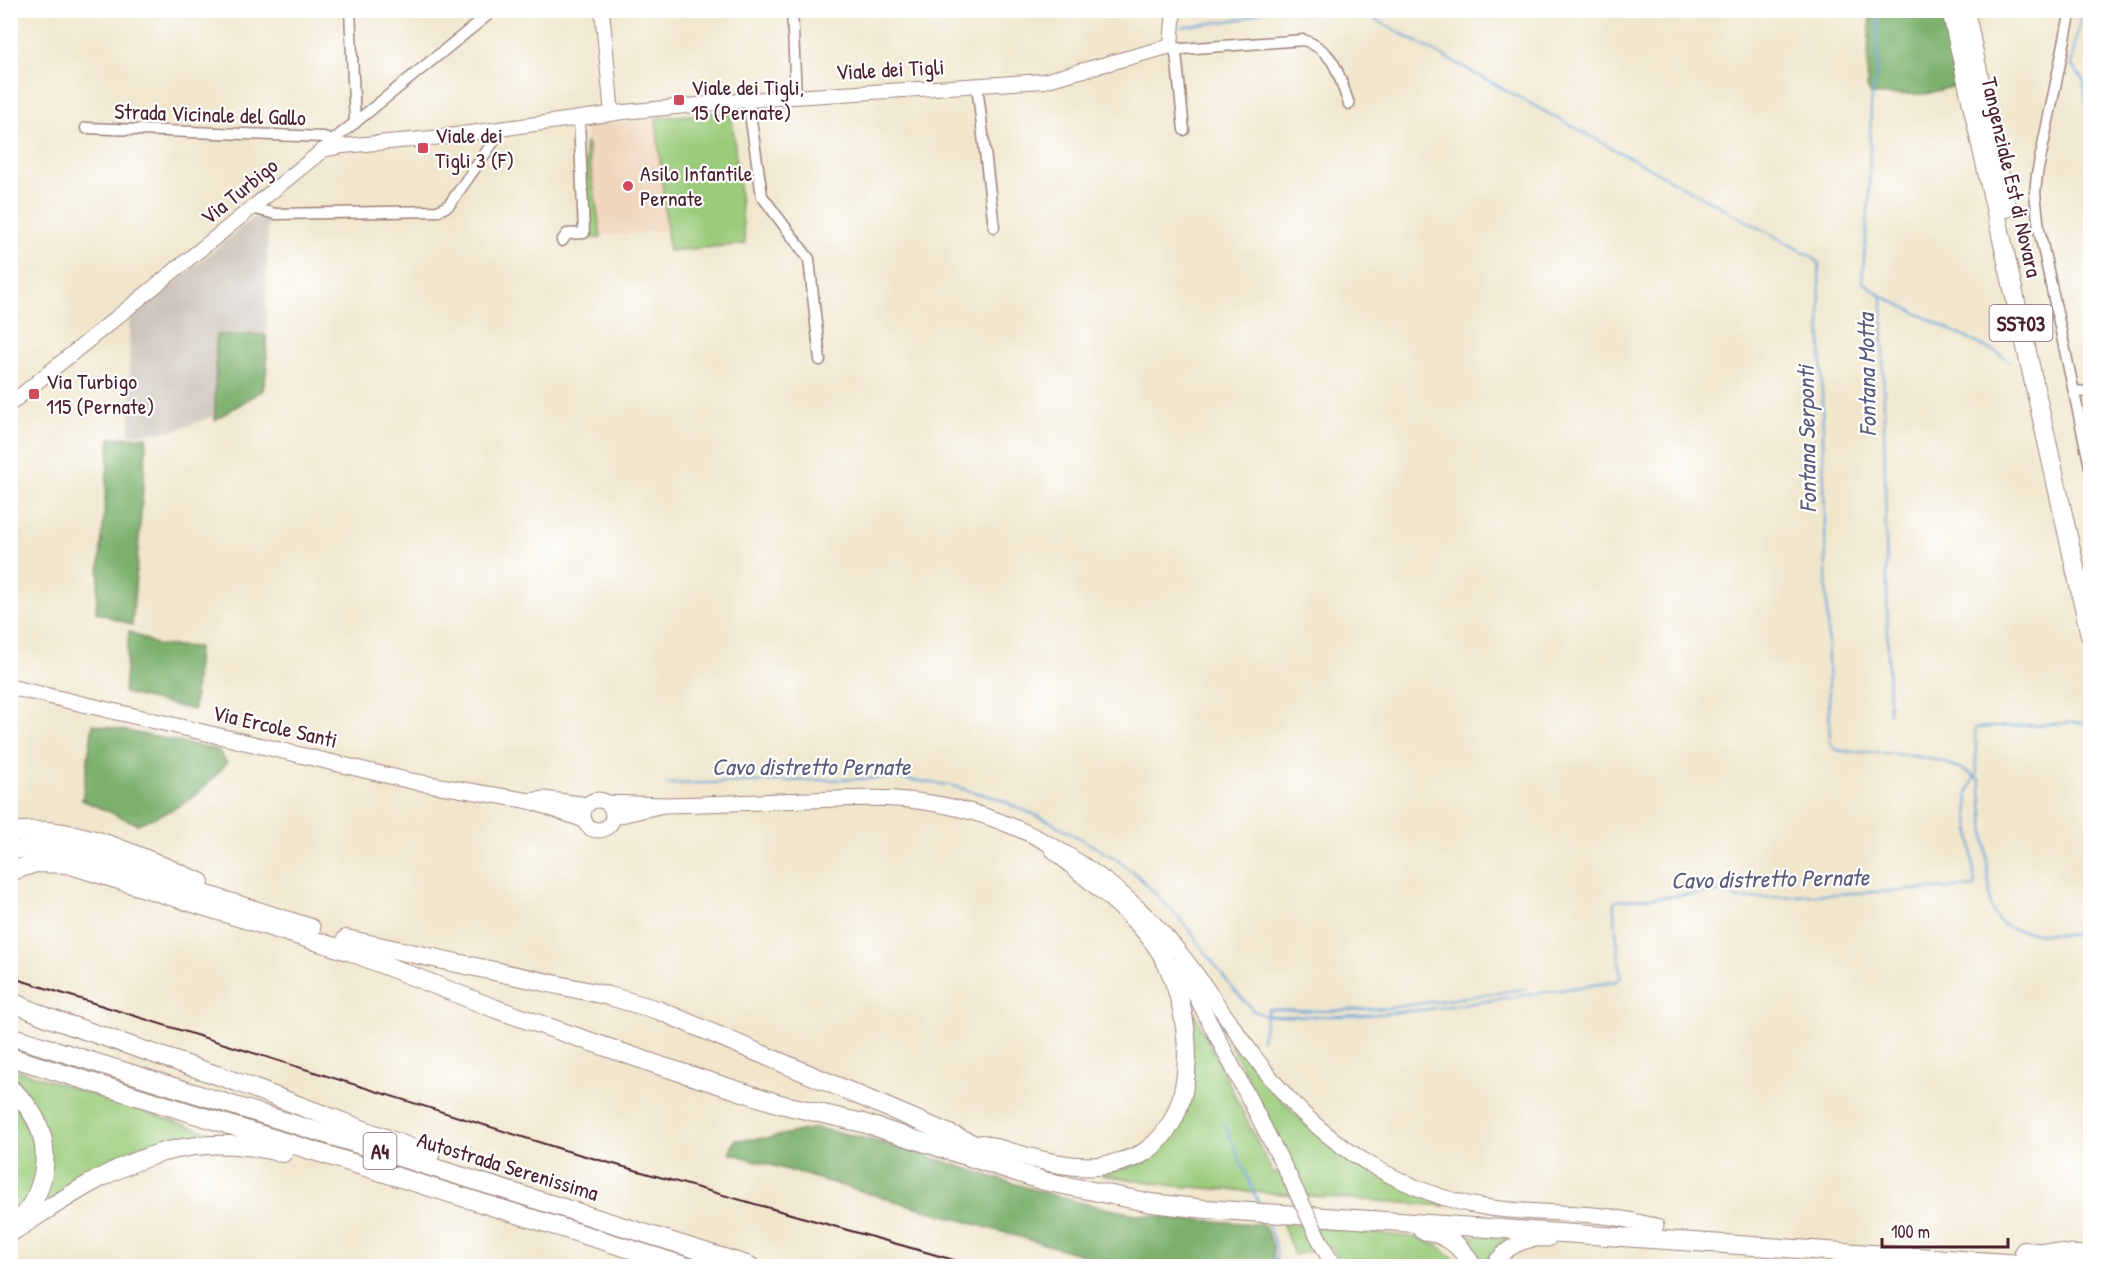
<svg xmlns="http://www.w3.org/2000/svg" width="2101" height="1277" font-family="'Patrick Hand',sans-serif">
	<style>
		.built { fill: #efd6bc }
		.industrial { fill: #cdc2b9 }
		.green { fill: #9bcc7c; stroke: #727654; stroke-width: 1.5 }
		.forest { fill: #7cb06c; stroke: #63684c; stroke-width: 1.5 }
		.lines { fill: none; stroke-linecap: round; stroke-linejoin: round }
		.stream { stroke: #68a4d9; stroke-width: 2 }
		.street-casing { stroke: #9d827c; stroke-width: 13 }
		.secondary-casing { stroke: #9d827c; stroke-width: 16 }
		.primary-casing { stroke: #9d827c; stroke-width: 17 }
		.highway-casing { stroke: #9d827c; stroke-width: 20 }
		.street { stroke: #fff; stroke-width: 10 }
		.secondary { stroke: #fff; stroke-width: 14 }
		.primary { stroke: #fff; stroke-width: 15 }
		.highway { stroke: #fff; stroke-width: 18 }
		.rail { stroke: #4a1f2b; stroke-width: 2 }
		.primary-bridge-casing { stroke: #9d827c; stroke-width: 17; stroke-linecap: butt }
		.primary-bridge { stroke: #fff; stroke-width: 15 }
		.poi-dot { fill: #d1495b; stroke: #fff; stroke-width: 2 }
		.labels { text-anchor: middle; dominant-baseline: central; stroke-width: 4.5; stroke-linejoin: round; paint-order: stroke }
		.shield { fill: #fff; stroke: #80626b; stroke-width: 1.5 }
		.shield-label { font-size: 21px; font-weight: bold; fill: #4a1f2b }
		.street-label { font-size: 22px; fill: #4a1f2b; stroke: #fff }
		.poi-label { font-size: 22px; fill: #4a1f2b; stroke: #fff; text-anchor: start }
		.water-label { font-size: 24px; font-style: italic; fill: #585b79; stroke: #fff }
	</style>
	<rect width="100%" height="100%" fill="#fff"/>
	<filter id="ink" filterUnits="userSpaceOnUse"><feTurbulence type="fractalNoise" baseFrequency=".0167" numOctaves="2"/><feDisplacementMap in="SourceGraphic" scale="12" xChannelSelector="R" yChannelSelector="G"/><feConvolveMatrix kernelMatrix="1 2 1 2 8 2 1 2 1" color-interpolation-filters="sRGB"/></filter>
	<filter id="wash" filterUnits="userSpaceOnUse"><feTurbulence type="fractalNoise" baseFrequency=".008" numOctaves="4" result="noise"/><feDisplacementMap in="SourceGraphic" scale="24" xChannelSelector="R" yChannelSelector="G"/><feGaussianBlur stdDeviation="1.35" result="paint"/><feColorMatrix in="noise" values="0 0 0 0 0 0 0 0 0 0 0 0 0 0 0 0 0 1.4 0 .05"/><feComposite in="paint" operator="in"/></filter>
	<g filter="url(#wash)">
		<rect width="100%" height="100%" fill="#f0e6cc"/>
		<path class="built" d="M656 118 667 230 600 236 585 127Z"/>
		<path class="industrial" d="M268 216 266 335 216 336 215 416 172 431 130 434 129 321 253 218Z"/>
		<g class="green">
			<path d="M731 111 745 244 669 251 656 118Z"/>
			<path d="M585 143H587L601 238H588Z"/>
			<path d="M1180 983 1273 1174 1292 1167 1217 1018C1258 1075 1302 1131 1363 1167 1389 1182 1419 1193 1446 1206L1176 1186 1101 1175 1143 1162 1185 1109Z"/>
			<path d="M11 1068 217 1135 148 1147 99 1169 11 1225Z"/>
			<path d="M1282 1223 1420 1238 1438 1246 1463 1266H1341L1332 1247 1294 1255Z"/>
			<path d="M1450 1234 1517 1239 1487 1266H1478Z"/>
		</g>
		<g class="forest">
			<path d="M1870 11H1940L1952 57 1954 86 1926 94 1871 95 1867 87Z"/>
			<path d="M216 335H266L267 368 263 390 215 420Z"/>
			<path d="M147 437 132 625 96 612 110 438Z"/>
			<path d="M129 631 157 645 198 647 194 710 124 693Z"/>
			<path d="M93 724 218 750 227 763C194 800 184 807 137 824L82 800Z"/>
			<path d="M815 1128C924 1146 1027 1197 1137 1214 1179 1220 1222 1221 1264 1225L1273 1246V1266H1120L729 1153 735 1140 768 1138Z"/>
		</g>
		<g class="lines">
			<g class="stream">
				<path d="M1358 10 1811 256 1819 264 1830 742 1835 749 1842 751C1888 754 1941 752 1980 780L1991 907C1993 913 1996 919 2001 923 2018 936 2068 934 2090 935"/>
				<path d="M1878 10 1877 73 1871 104 1869 201 1862 281 1882 296 1889 713"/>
				<path d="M2082 10 2071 65 2084 80 2090 147"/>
				<path d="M1181 27 1243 19 1266 10"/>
				<path d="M1882 296 2001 355 2010 362"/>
				<path d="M667 784 895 778 949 785 996 798 1049 821 1116 859 1137 875 1184 923 1233 989 1254 1011C1266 1018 1286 1016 1299 1016 1405 1019 1509 996 1614 982L1621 978 1614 909V903L1617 901 1729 891 1737 899 1975 887 1967 793 1977 773 1975 728 2089 722"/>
				<path d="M1262 1039 1268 1009 1324 1011 1388 1008 1525 989"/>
				<path d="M1224 1123 1259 1204"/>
				<path d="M1266 1220 1276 1246V1266"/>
			</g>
		</g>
	</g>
	<g filter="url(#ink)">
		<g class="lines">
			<g class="street-casing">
				<g id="street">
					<path d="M350 10 355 123"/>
					<path d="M792 10 796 96"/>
					<path d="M2071 10 2037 174 2035 193 2039 229 2090 467"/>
					<path d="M1171 46 1182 49 1304 40C1336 52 1338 74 1349 104"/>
					<path d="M1171 46 1176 53 1184 130"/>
					<path d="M977 85 994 227"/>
					<path d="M748 100 762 196 809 259 820 360"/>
					<path d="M86 128 324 137 331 141"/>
					<path d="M326 146 494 10"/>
					<path d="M251 208 276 214 438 211 449 205 494 141V130"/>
					<path d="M562 241 567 234 584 233 579 119"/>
					<path d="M2074 391 2090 392"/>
				</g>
			</g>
			<g class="secondary-casing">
				<g id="secondary">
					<path d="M602 10 612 114"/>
					<path d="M10 404 323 150 343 146 433 138 624 112 748 100 1044 81 1171 46 1174 10"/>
				</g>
			</g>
			<g class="primary-casing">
				<g id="primary">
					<path d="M10 687 411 781 530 801"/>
					<circle cx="598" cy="815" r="15"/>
					<path d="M607 803 663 805 613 817"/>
					<path d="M663 805C711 804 759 802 807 800 844 799 881 796 917 801 1027 814 1130 883 1194 971 1250 1049 1285 1115 1371 1165 1406 1185 1445 1201 1484 1207 1526 1214 1569 1211 1611 1217 1626 1219 1641 1223 1656 1226"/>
					<path d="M584 820 530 801 544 799 587 805"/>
					<path d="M1177 964 1195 994 1289 1176"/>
					<path d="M1317 1235 1333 1266"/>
					<path d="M2041 1264 2071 1266"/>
					<path d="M1493 1266C1505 1247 1525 1237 1548 1239"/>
				</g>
			</g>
			<g class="highway-casing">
				<g id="highway">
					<path d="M1951 10 2090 635"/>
					<path d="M1965 10 2007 208"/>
					<path d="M10 832C79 823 139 857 200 882"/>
					<path d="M10 851C65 837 121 864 171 884"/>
					<path d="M10 872 35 863 67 864 351 952 496 1009 661 1066 780 1104 863 1123 1044 1181 1151 1203 1206 1209 2050 1266"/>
					<path d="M161 880 311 928"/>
					<path d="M346 939 609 996 658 1010 992 1152"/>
					<path d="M10 1001 49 1018 237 1082 430 1155"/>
					<path d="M10 1036 750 1266"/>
					<path d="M10 1057 685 1266"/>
					<path d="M10 1088C56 1127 54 1182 17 1224"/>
					<path d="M982 1144C1023 1155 1070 1173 1112 1164 1123 1161 1137 1158 1146 1151 1204 1111 1192 1006 1161 953 1137 913 1087 880 1053 848"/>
					<path d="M1422 1230C1445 1233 1462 1246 1472 1266"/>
					<path d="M10 1233C102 1175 169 1124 283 1153"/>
					<path d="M2024 1251 2090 1256"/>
				</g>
			</g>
			<use href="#street" class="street"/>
			<use href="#secondary" class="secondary"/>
			<use href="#primary" class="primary"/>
			<use href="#highway" class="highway"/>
			<path class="rail" d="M10 977 564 1150 975 1266"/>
			<g class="primary-bridge-casing">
				<path id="primary-bridge" d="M1289 1176 1317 1235"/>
			</g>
			<use href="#primary-bridge" class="primary-bridge"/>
		</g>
	</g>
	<g class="poi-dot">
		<rect x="673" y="94" width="12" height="12" rx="3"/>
		<rect x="417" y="142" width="12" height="12" rx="3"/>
		<circle cx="628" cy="186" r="6"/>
		<rect x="28" y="388" width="12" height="12" rx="3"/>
	</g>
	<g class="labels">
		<g class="shield">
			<rect x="1989.5" y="305" width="63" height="36" rx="4.5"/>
			<rect x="363.5" y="1133" width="33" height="36" rx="4.5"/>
		</g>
		<g class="shield-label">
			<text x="2021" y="323">SS703</text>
			<text x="380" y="1151">A4</text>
		</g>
		<g class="street-label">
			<text transform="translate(890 69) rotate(-3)">Viale dei Tigli</text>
			<text transform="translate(210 114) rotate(2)">Strada Vicinale del Gallo</text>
			<text transform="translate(2012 177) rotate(77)">Tangenziale Est di Novara</text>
			<text transform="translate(239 191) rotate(-39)">Via Turbigo</text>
			<text transform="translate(275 726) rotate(13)">Via Ercole Santi</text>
			<text transform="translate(508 1166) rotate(17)">Autostrada Serenissima</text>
		</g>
		<g class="poi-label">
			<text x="691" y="87">Viale dei Tigli,<tspan x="691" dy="25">15 (Pernate)</tspan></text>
			<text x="435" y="135">Viale dei<tspan x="435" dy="25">Tigli 3 (F)</tspan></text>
			<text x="640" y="173">Asilo Infantile<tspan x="640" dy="25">Pernate</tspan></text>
			<text x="46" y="381">Via Turbigo<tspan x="46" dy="25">115 (Pernate)</tspan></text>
		</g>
		<g class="water-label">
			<text transform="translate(1866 375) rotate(-91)">Fontana Motta</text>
			<text transform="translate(1806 439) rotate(-91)">Fontana Serponti</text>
			<text x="811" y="766">Cavo distretto Pernate</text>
			<text transform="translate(1770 878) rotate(-1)">Cavo distretto Pernate</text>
		</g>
	</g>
	<rect width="2101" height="1277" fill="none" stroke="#fff" stroke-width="36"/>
	<path d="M1882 1238v9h126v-9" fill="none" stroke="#4a1f2b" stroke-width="3"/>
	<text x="1891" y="1238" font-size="18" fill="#4a1f2b" stroke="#ffffff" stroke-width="4.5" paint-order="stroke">100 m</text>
</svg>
